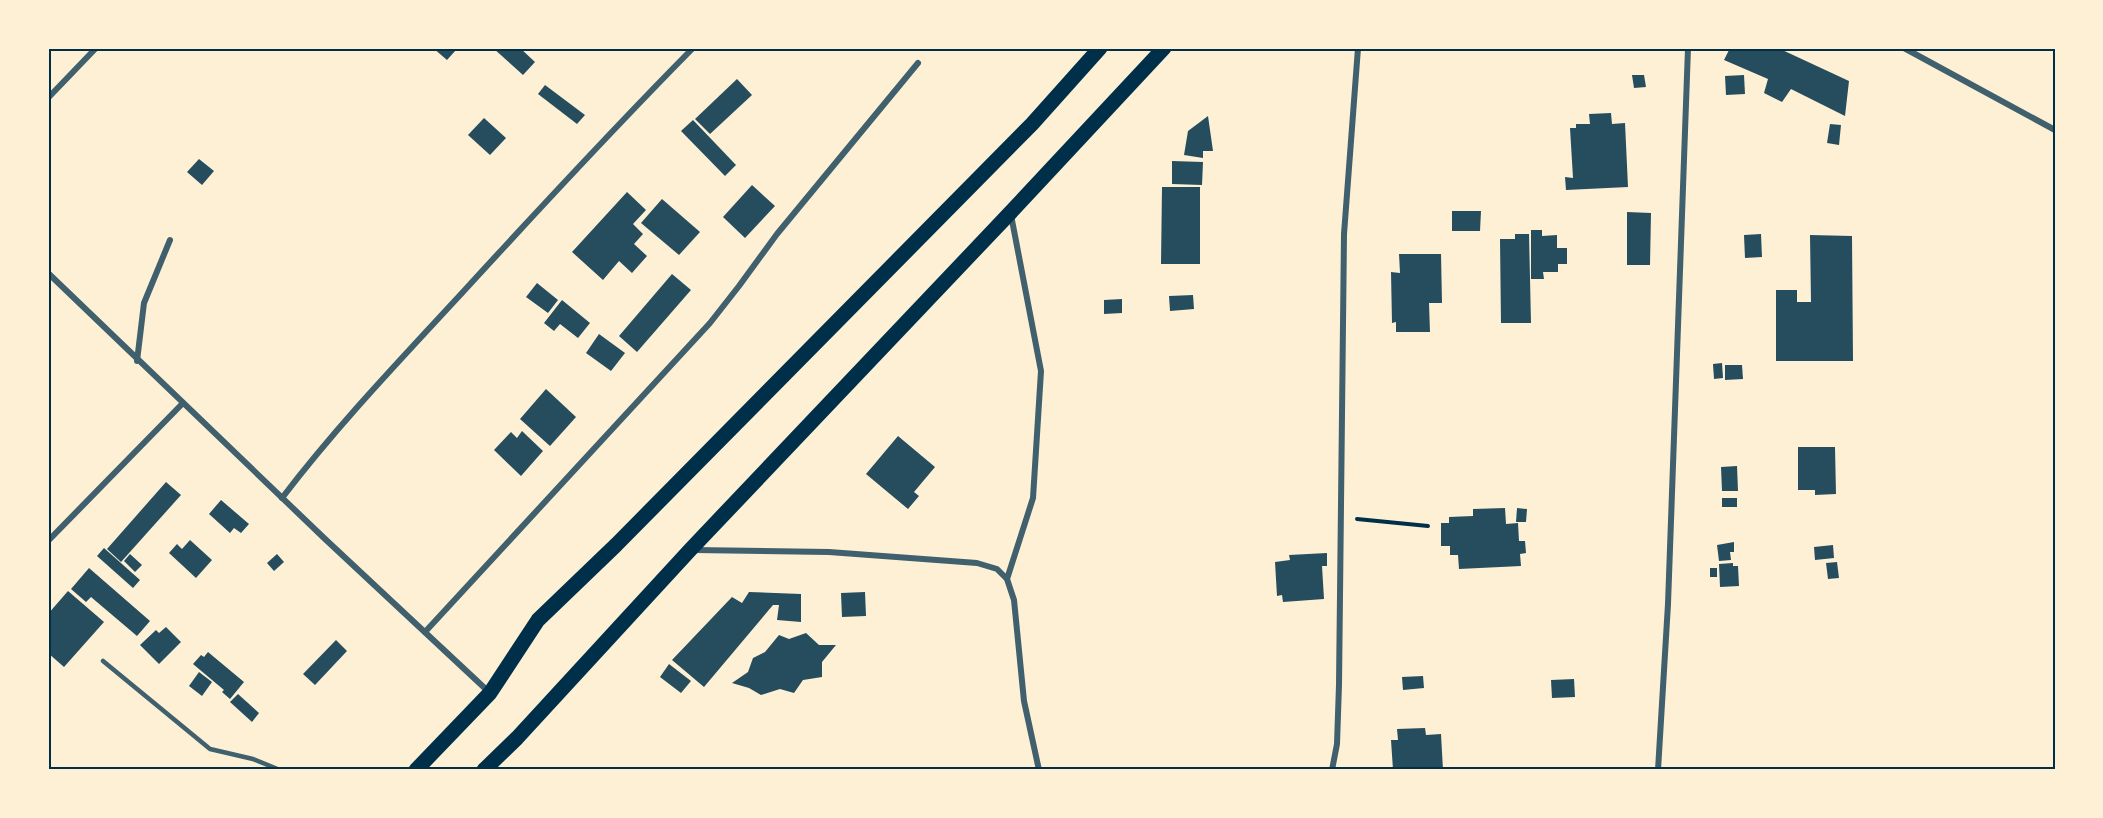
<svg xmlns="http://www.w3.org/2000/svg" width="2103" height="818" font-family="'PT Sans',sans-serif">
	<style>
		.building { fill: #264d5e }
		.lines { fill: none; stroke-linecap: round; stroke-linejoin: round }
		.path { stroke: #003049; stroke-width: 4 }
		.service { stroke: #3f606c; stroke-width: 4.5 }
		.minor { stroke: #3f606c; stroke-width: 6 }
		.primary { stroke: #003049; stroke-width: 15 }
		.neatline { fill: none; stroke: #003049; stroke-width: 2 }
	</style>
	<rect width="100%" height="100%" fill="#fdf0d5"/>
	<g class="building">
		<path d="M433 48H454L456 50 447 60Z"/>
		<path d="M493 48H520L535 62 523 75Z"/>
		<path d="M1730 48H1778L1849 81 1845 116 1791 89 1782 102 1764 93 1768 79 1724 60Z"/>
		<path d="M1632 75H1644L1646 87 1634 88Z"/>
		<path d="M1744 75 1745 94 1726 95 1725 76Z"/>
		<path d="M737 79 752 95 710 134 695 119Z"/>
		<path d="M545 85 585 115 577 124 538 94Z"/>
		<path d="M1611 113 1612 124 1625 123 1628 187 1566 190 1565 177 1573 178 1570 128H1576V124H1590L1589 114Z"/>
		<path d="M1208 116 1213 151H1203V158L1184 155 1188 131Z"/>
		<path d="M484 118 506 138 490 155 468 135Z"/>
		<path d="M693 120 736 165 725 176 681 131Z"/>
		<path d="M1830 124 1841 125 1839 145 1827 143Z"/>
		<path d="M199 159 214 171 202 185 187 172Z"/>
		<path d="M1172 161 1203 162 1202 185 1172 184Z"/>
		<path d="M752 185 775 206 745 238 723 217Z"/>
		<path d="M1162 187H1200V264H1161Z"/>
		<path d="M627 192 646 210 633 224 643 234 634 244 647 256 632 273 619 261 603 280 572 252Z"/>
		<path d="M662 199 700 232 679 255 641 223Z"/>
		<path d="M1452 211H1481L1480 231H1452Z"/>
		<path d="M1627 212 1651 213 1650 265H1627Z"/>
		<path d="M1531 230H1542V236L1557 235V248H1567V264H1558V272H1543L1544 279H1531Z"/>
		<path d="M1515 234H1529L1531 323H1501L1500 239H1515Z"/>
		<path d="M1761 234 1762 257 1745 258 1744 235Z"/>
		<path d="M1810 235 1852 236 1853 361H1776V290H1797V302H1811Z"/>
		<path d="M1399 254H1441L1442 303H1429L1430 332H1396V322L1392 323 1391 272 1400 273Z"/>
		<path d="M672 274 691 290 637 352 619 336Z"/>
		<path d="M537 283 558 300 548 313 526 297Z"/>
		<path d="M1193 295 1194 309 1170 311 1169 296Z"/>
		<path d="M1122 299V313L1104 314V300Z"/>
		<path d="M562 300 590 323 578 338 560 324 554 331 544 323Z"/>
		<path d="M599 334 625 353 611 371 586 353Z"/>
		<path d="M1722 363 1723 378 1714 379 1713 364Z"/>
		<path d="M1725 365H1742L1743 379 1725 380Z"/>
		<path d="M546 389 576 417 550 446 520 419Z"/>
		<path d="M522 431 543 451 521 476 494 450 511 432 517 438Z"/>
		<path d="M898 436 935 467 914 492 919 496 908 509 866 474Z"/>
		<path d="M1798 447H1835L1836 494 1815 495V490H1798Z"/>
		<path d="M1737 466 1738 491H1722L1721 467Z"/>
		<path d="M166 482 181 495 121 562 107 549Z"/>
		<rect x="1722" y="498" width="15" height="9"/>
		<path d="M221 500 249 524 241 533 234 528 230 533 209 514Z"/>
		<path d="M1505 508 1506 524 1518 523 1519 541H1525L1526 553 1520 554 1521 566 1459 569 1458 555H1450V546H1441V523H1449V517L1473 516V509Z"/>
		<path d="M1517 508 1527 509 1526 522H1516Z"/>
		<path d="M190 540 212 560 196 578 169 553 177 544 182 549Z"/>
		<path d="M1734 542V552H1730L1731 560 1719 561 1717 545Z"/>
		<path d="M1833 545 1834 558 1815 560 1814 547Z"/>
		<path d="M104 548 140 580 133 588 97 556Z"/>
		<path d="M1327 553V566H1322L1324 599 1283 602 1282 595 1277 596 1275 562 1290 560 1289 555Z"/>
		<path d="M130 554 142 565 135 572 124 561Z"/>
		<path d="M277 554 284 562 274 571 267 563Z"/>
		<path d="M1837 562 1839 578 1828 579 1826 563Z"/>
		<path d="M1733 563V566H1738L1739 586 1720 587 1719 564Z"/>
		<path d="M89 568 150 621 137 636 91 597 86 602 71 589Z"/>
		<rect x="1710" y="568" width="7" height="9"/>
		<path d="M68 591 104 622 64 667 48 653V614Z"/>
		<path d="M749 592 801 594V622L777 620 779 605H773L704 687 672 660 732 597 742 603Z"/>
		<path d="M865 592 866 616 842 617 841 593Z"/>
		<path d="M166 627 181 642 159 664 140 645 156 630 159 633Z"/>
		<path d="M806 633 819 645H836L822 662V677L803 680 794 693 780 689 761 695 749 688 732 683 748 672 753 658 765 652 779 635 789 639Z"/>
		<path d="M336 640 347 651 315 685 303 674Z"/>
		<path d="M208 652 244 682 230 699 222 692 224 690 193 664 201 655 204 657Z"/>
		<path d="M669 664 691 681 681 693 660 677Z"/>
		<path d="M199 672 212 682 202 696 189 686Z"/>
		<path d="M1423 676 1424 688 1403 690 1402 677Z"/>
		<path d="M1574 679 1575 697 1552 698 1551 680Z"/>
		<path d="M238 694 259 713 252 722 230 702Z"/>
		<path d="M1425 728 1426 735 1441 734 1443 770H1393L1391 740H1398L1397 729Z"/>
	</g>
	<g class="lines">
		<path class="path" d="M1357 519 1428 526"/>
		<path class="service" d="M103 661 210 749 253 759 280 770"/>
		<g class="minor">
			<path d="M1904 48 2055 130"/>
			<path d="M48 98 96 48"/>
			<path d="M48 273 324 538 490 693"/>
			<path d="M137 361 144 303 170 240"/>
			<path d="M282 498C337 426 400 360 462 293 538 210 614 128 693 48"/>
			<path d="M48 541 183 403"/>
			<path d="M694 550 829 552 977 563 997 569 1007 579 1014 600 1024 701 1039 770"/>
			<path d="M1007 579 1033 498 1041 371 1011 215"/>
			<path d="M425 632 710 323 739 286 777 234 918 63"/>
			<path d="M1332 770 1337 744 1339 685 1344 234 1358 48"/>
			<path d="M1658 770 1668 604 1688 48"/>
		</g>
		<g class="primary">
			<path d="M416 770 490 693 538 620 616 545 1032 124 1100 48"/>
			<path d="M484 770 517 738 690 550 1010 213 1164 48"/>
		</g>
	</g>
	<rect width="2103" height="818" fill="none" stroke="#fdf0d5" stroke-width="99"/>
	<rect x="50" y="50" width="2004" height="718" class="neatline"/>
</svg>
